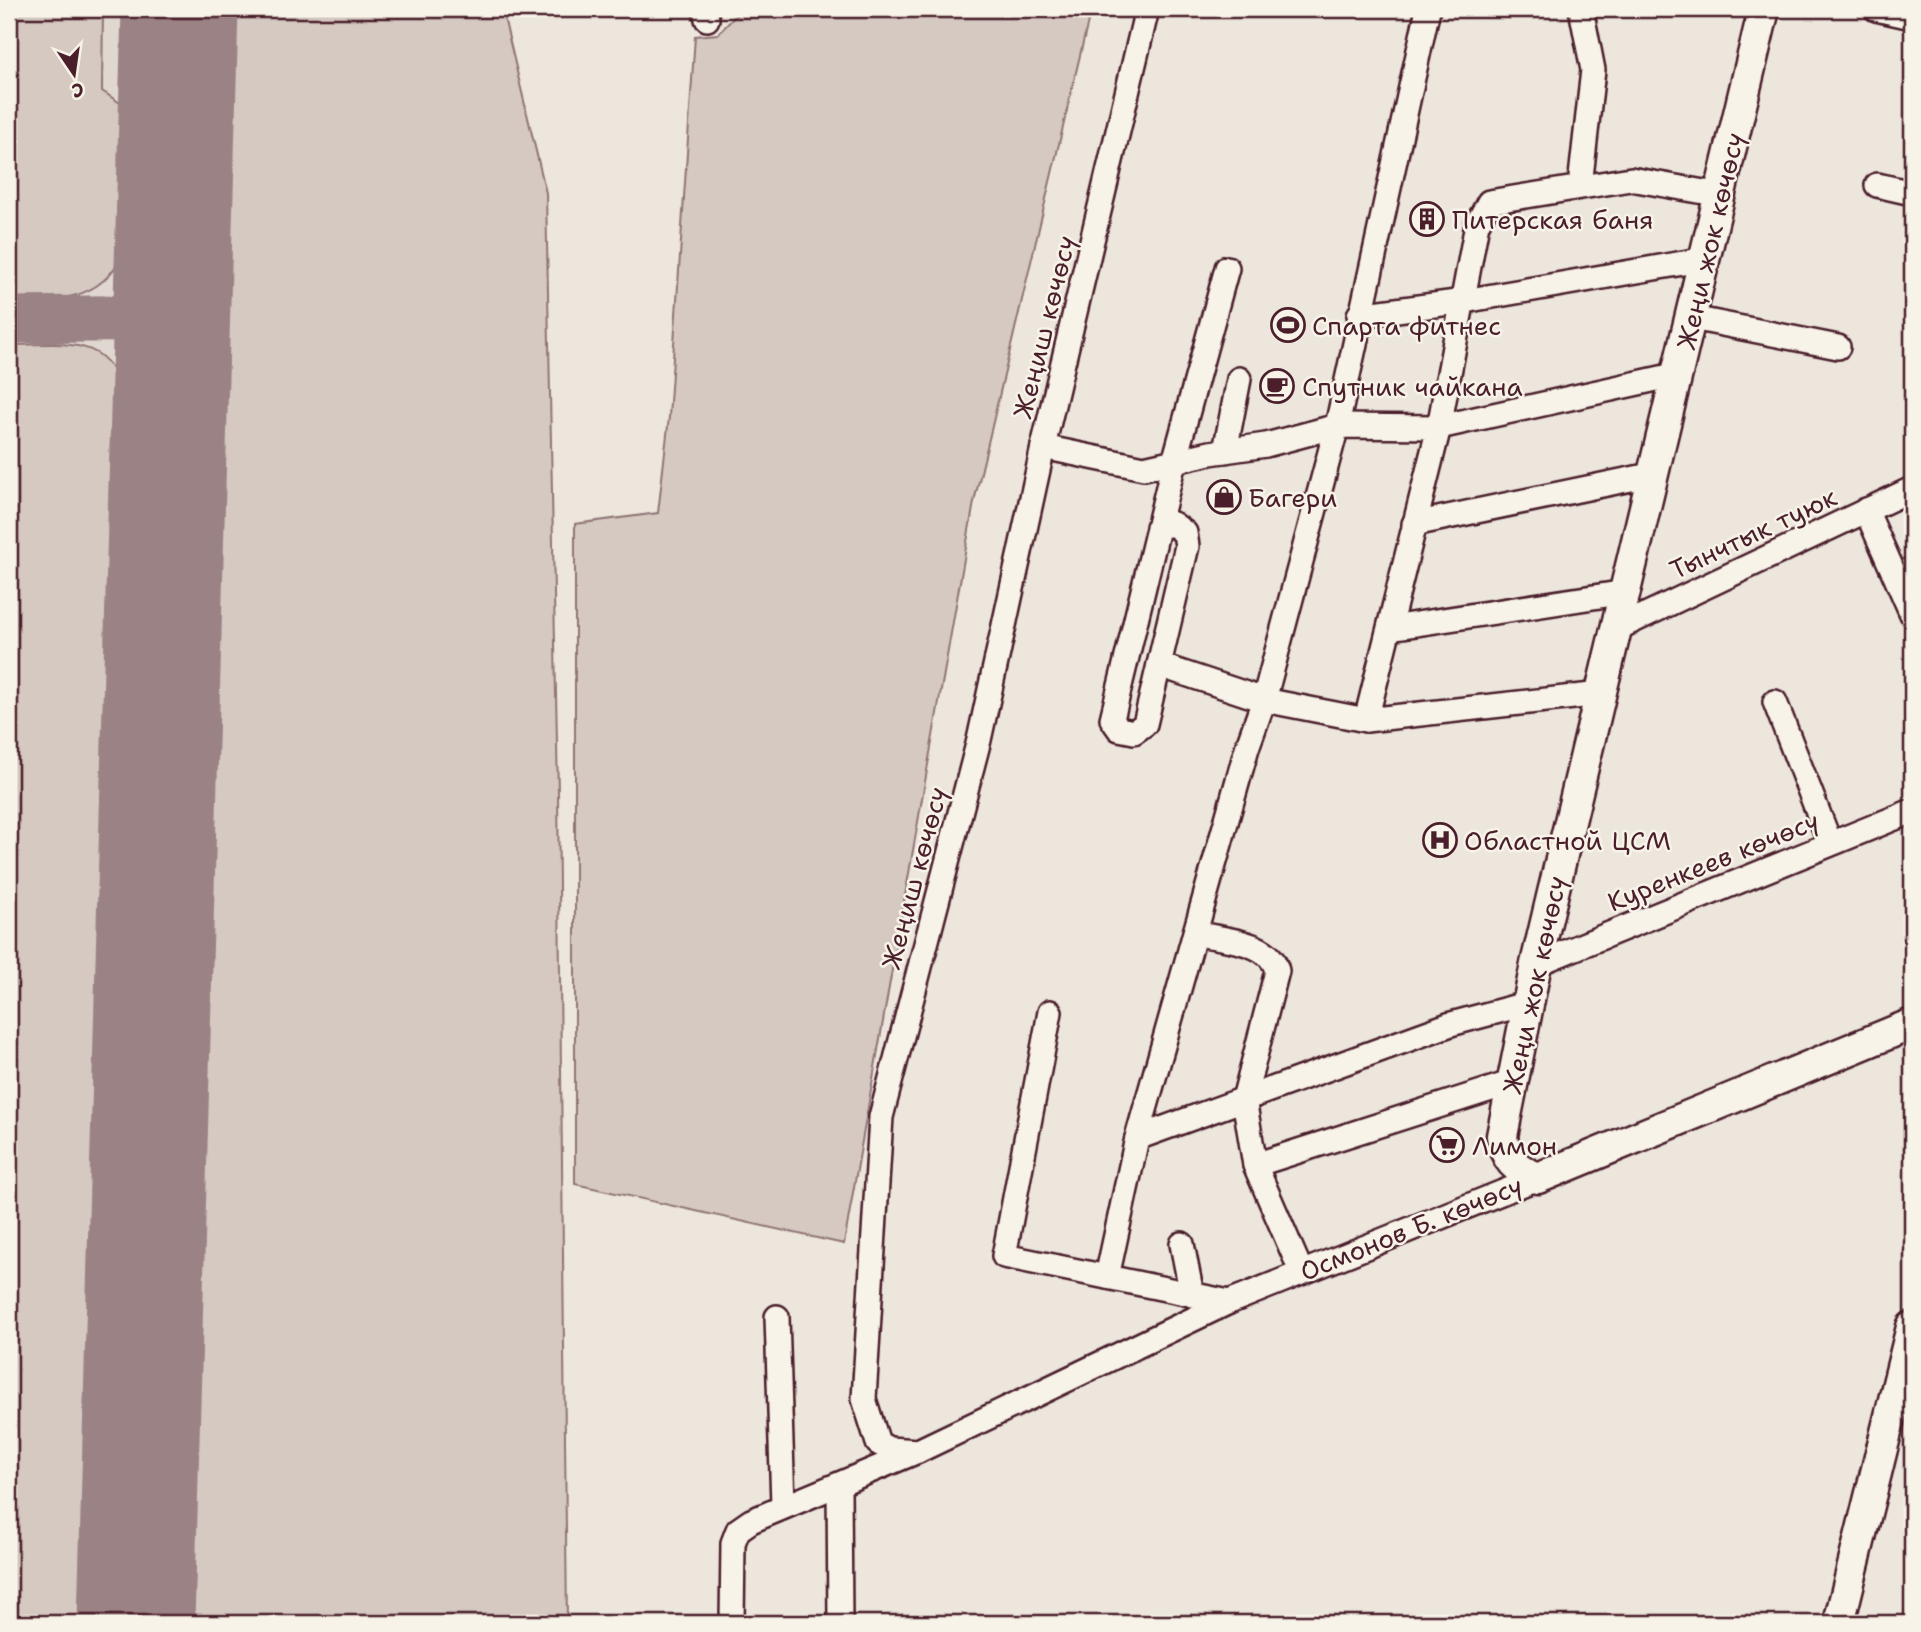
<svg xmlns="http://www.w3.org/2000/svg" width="1921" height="1632" font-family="'Shantell Sans',sans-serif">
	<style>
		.built { fill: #e0d7d0 }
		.green { fill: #d5c9c2; stroke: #907476; stroke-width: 2 }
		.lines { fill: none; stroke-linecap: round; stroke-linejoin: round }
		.taxiway { stroke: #9b8284; stroke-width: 47 }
		.runway { stroke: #9b8284; stroke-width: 117 }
		.minor-casing { stroke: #4a1f2b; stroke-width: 28 }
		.major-casing { stroke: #4a1f2b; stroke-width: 35 }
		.minor { stroke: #f7f3e8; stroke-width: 23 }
		.major { stroke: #f7f3e8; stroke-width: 30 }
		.labels { text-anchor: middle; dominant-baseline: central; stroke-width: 5; stroke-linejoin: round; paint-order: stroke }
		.poi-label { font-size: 26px; fill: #4a1f2b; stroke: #f7f3e8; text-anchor: start }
		.street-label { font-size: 26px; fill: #4a1f2b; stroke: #f7f3e8 }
	</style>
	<rect width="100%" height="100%" fill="#ece6dd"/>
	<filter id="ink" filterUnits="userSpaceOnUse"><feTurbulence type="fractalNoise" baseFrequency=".0143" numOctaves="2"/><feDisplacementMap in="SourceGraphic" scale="14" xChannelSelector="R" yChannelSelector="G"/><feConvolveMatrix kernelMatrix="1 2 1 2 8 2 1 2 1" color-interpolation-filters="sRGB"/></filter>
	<g filter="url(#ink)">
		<path class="built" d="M9 9H502L546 193 558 793 567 1623H9Z"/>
		<g class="green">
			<path d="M9 9H103L102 91 120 103 128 123 127 238C113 300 62 301 9 302Z"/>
			<path d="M228 9H502L546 193 558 793 567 1623H183Z"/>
			<path d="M742 9H1091L974 502 844 1244 575 1184V524L658 513 669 417 695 36 718 34Z"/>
			<path d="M9 345C61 345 113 332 122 399L89 1623H9Z"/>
		</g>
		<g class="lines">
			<path class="taxiway" d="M9 320 172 318"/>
			<path class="runway" d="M136 1623 180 9"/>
			<g class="minor-casing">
				<g id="minor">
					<path d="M705 9 707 19"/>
					<path d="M1876 9 1912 17"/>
					<path d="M1877 185 1912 193"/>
					<path d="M1580 186 1593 70 1581 9"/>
					<path d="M1359 315 1464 301 1706 259"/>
					<path d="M1692 318 1838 347"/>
					<path d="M1043 447 1144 468 1210 453 1266 445 1337 426 1428 9"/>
					<path d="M1225 451 1239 379"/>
					<path d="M1866 510 1912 614"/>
					<path d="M1414 524 1655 474"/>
					<path d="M1158 527 1173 524 1185 533 1187 546 1145 724 1134 732 1119 729 1112 719 1174 462 1227 268"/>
					<path d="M1390 628 1626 592"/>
					<path d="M1618 628 1912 489"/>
					<path d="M1159 665 1264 700 1366 720 1439 427 1477 224 1489 202 1631 179 1721 195"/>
					<path d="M1775 702 1830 843"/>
					<path d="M1366 720 1601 694"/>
					<path d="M1195 933C1222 940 1271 940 1277 971L1244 1099 1255 1165 1513 1082"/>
					<path d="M1536 964 1912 811"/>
					<path d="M1050 1012 1004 1256 1229 1302"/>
					<path d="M1137 1138 1247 748 1264 700 1337 426 1439 427 1679 374"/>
					<path d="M1255 1165 1301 1271"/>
					<path d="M1182 1244 1192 1295"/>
					<path d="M1107 1277 1137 1138 1451 1024 1529 1003"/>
					<path d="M777 1317 783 1505"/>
					<path d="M918 1451 889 1449 878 1443 864 1399 881 1117 979 740 1043 447 1147 9"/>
					<path d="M839 1485 840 1623"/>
					<path d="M732 1623 733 1543 738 1530 751 1521 918 1451 1229 1302 1538 1178"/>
				</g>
			</g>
			<g class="major-casing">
				<g id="major">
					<path d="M1764 9 1536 964 1502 1136C1505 1160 1515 1169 1538 1178L1912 1024"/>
					<path d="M1839 1623 1912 1327"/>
				</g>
			</g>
			<use href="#minor" class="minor"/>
			<use href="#major" class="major"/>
		</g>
	</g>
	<defs>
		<g id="building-ring" transform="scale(1.75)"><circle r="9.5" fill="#f7f3e8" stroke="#4a1f2b" stroke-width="1.5"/><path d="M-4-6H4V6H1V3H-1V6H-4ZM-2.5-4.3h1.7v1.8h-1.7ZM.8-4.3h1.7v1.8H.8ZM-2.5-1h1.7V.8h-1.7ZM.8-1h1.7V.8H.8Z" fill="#4a1f2b"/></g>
		<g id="stadium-ring" transform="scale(1.75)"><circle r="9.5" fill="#f7f3e8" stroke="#4a1f2b" stroke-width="1.5"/><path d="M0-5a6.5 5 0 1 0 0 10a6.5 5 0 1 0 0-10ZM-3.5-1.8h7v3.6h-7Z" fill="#4a1f2b"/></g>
		<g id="cafe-ring" transform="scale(1.75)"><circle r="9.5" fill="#f7f3e8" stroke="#4a1f2b" stroke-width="1.5"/><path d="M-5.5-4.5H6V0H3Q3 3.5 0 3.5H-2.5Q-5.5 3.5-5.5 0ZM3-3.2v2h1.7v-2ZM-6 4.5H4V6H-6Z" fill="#4a1f2b"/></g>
		<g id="shop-ring" transform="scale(1.75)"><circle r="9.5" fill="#f7f3e8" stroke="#4a1f2b" stroke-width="1.5"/><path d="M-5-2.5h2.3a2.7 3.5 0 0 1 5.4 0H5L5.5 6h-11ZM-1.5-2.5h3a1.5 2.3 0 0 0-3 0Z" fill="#4a1f2b"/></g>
		<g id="hospital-ring" transform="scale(1.75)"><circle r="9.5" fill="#f7f3e8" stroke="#4a1f2b" stroke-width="1.5"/><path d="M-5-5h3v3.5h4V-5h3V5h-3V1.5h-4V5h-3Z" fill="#4a1f2b"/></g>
		<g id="supermarket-ring" transform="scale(1.75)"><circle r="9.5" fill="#f7f3e8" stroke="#4a1f2b" stroke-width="1.5"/><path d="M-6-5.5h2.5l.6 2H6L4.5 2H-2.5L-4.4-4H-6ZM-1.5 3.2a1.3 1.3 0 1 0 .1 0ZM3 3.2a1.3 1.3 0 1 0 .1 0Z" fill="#4a1f2b"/></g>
	</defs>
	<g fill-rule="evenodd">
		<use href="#building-ring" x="1427" y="219"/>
		<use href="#stadium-ring" x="1288" y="325"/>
		<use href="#cafe-ring" x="1277" y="386"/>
		<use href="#shop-ring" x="1224" y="497"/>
		<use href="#hospital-ring" x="1440" y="840"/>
		<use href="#supermarket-ring" x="1447" y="1145"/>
	</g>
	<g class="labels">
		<g class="poi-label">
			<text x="1452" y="219">Питерская баня</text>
			<text x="1312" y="325">Спарта фитнес</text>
			<text x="1302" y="386">Спутник чайкана</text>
			<text x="1248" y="497">Багери</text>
			<text x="1464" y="840">Областной ЦСМ</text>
			<text x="1472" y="1145">Лимон</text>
		</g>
		<g class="street-label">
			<text transform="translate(1710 241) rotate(-77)">Жеңи жок көчөсү</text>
			<text transform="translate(1044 327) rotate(-76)">Жеңиш көчөсү</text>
			<text transform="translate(1753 533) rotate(-25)">Тынчтык туюк</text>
			<text transform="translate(1713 861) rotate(-22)">Куренкеев көчөсү</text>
			<text transform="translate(914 878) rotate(-75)">Жеңиш көчөсү</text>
			<text transform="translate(1534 985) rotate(-78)">Жеңи жок көчөсү</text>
			<text transform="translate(1411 1228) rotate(-22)">Осмонов Б. көчөсү</text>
		</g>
	</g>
	<rect width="1921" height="1632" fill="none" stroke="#f7f3e8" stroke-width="35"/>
	<rect x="18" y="18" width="1886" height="1597" fill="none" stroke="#4a1f2b" stroke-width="2.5" filter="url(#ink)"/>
	<g transform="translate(74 74) rotate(167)" stroke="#f7f3e8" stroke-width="5" paint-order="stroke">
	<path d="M0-5L12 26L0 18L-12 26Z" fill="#4a1f2b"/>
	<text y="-10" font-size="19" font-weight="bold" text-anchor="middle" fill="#4a1f2b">С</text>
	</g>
</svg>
